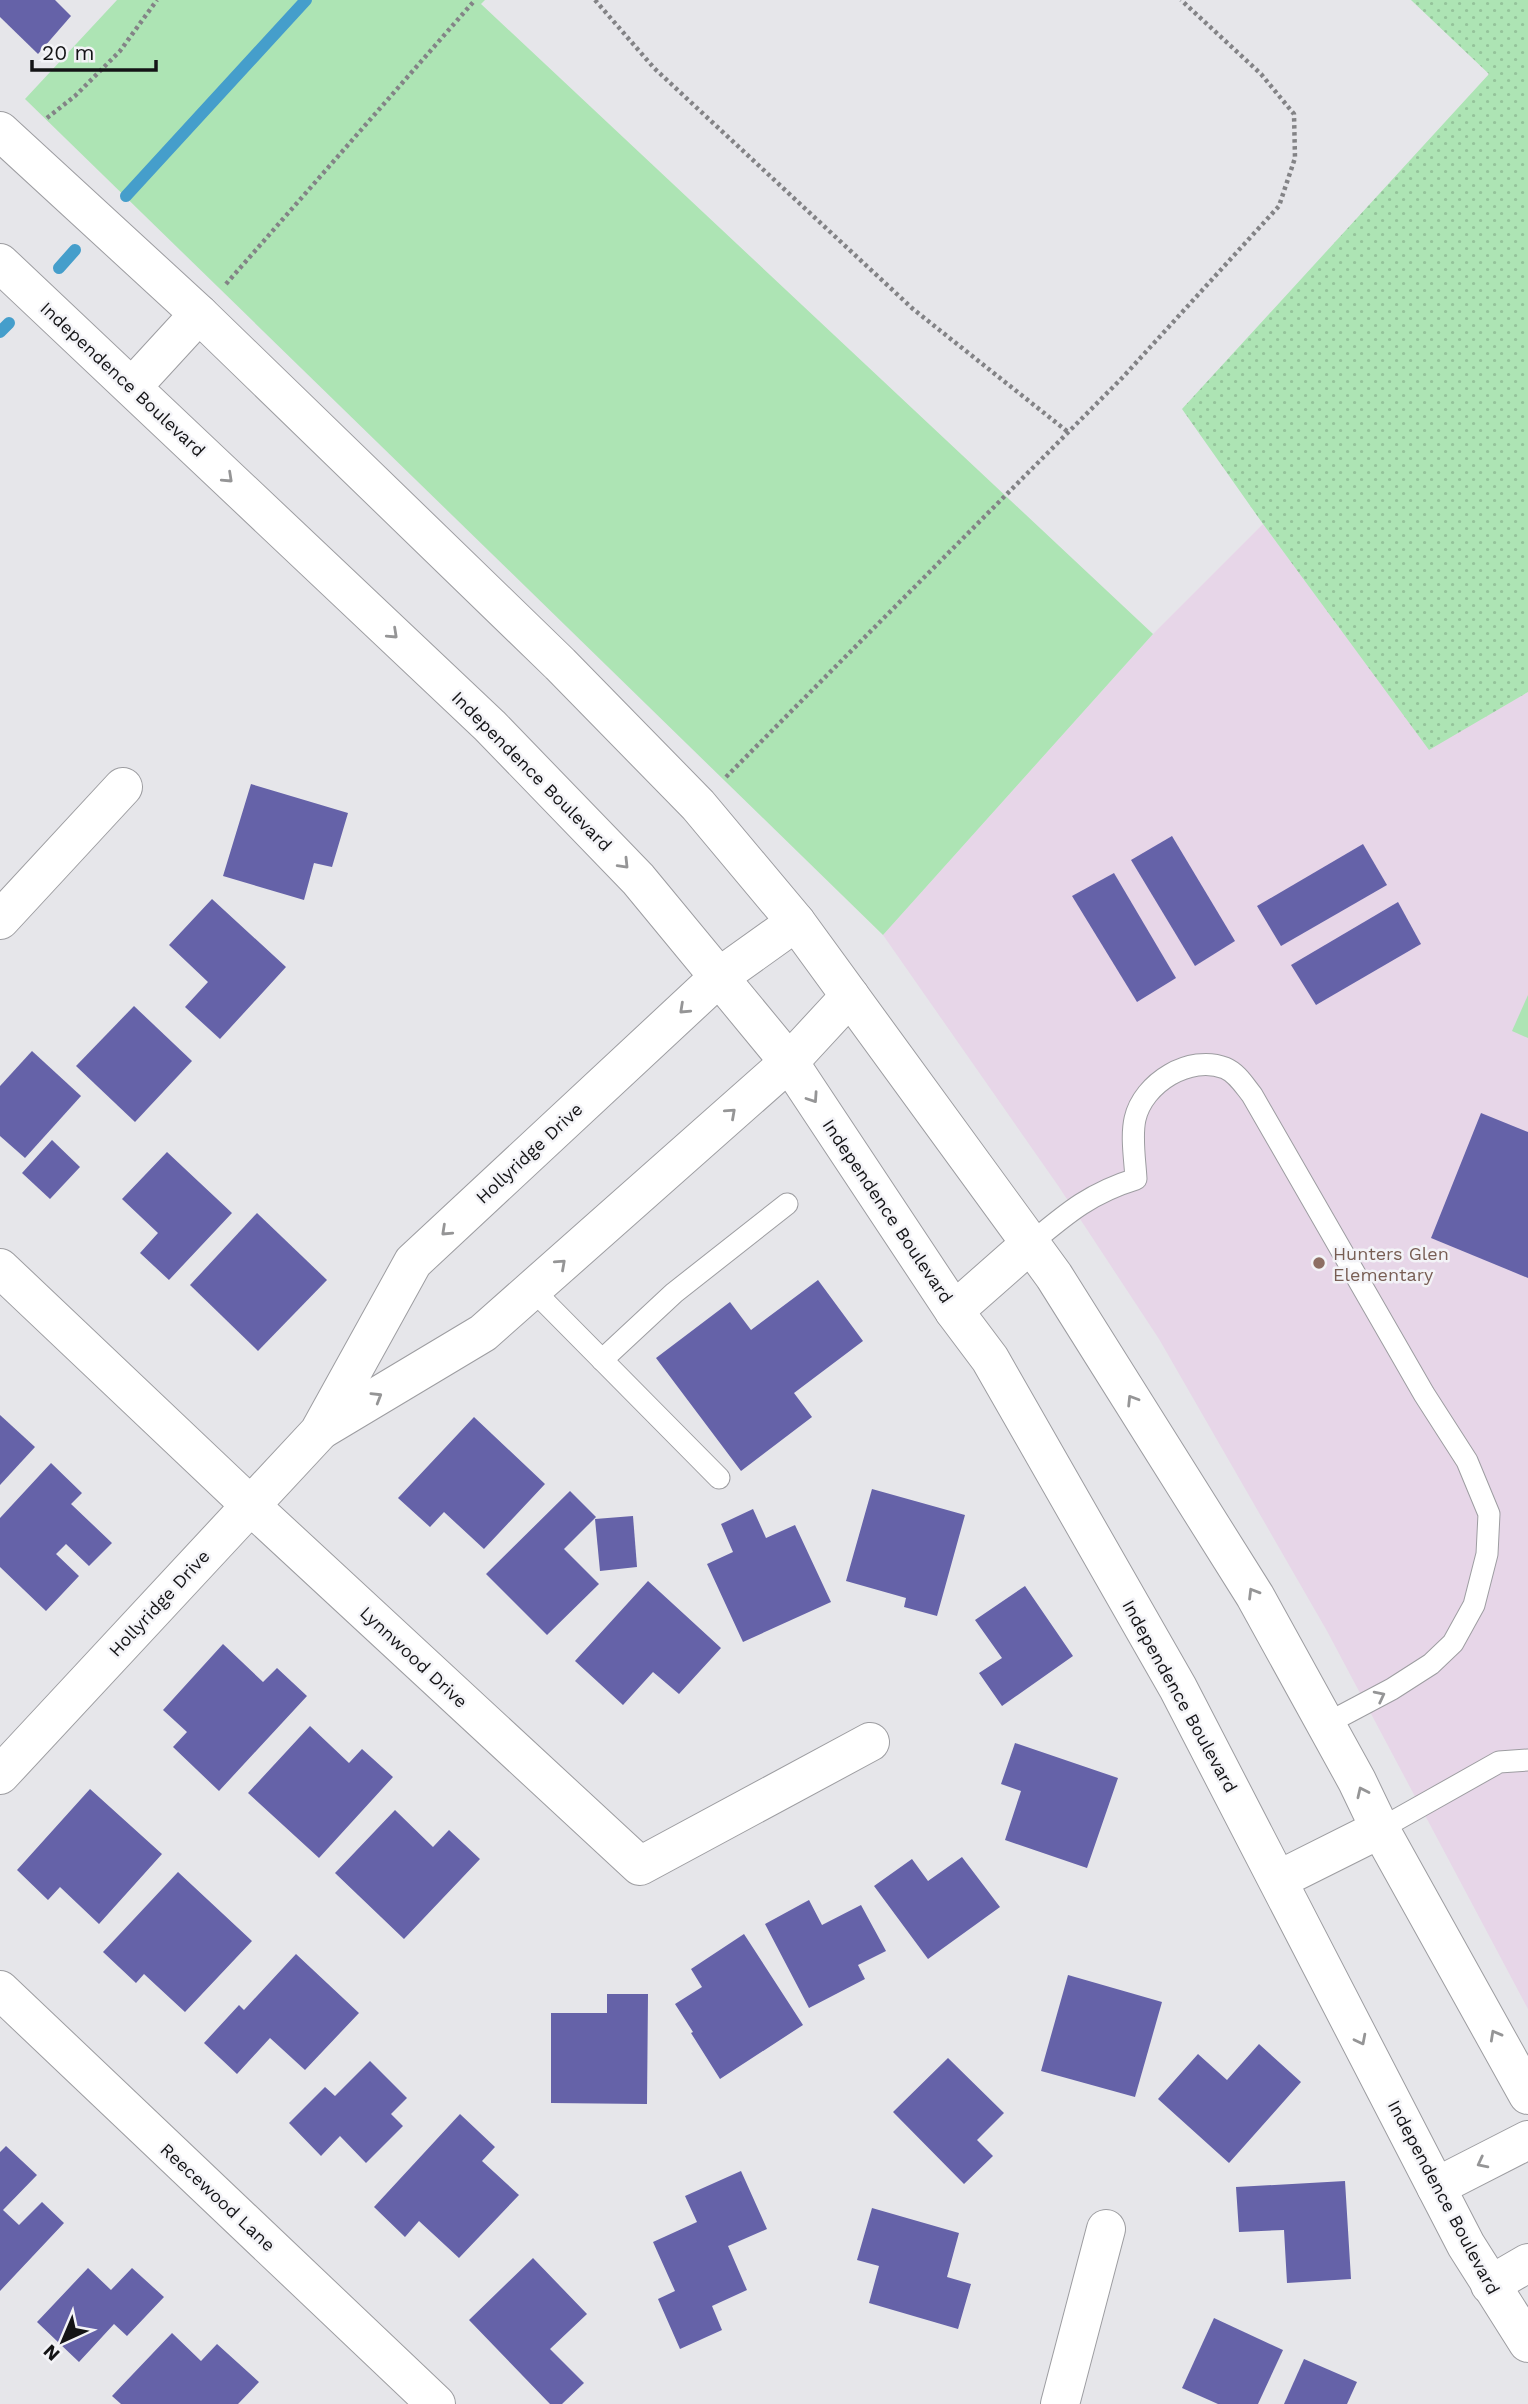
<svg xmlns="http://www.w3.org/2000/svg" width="1528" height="2404" font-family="'Work Sans',sans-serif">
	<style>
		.education { fill: #e7d6e8 }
		.grass { fill: #ade4b4 }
		.park { fill: url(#park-dots) }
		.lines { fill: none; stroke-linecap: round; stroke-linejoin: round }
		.stream { stroke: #459ecb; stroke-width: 12 }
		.building { fill: #6562a8 }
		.service-casing { stroke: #9d9da1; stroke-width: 23 }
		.minor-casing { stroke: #9d9da1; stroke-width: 40 }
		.secondary-casing { stroke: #9d9da1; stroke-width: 40 }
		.path { stroke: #838386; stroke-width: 4.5; stroke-dasharray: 3.5 3.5; stroke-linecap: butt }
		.service { stroke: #fff; stroke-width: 21 }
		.minor { stroke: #fff; stroke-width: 38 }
		.secondary { stroke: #fff; stroke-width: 38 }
		.oneway { stroke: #959596 }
		.education-dot { fill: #8d6e63; stroke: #f3f3f7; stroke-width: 2.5 }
		.labels { text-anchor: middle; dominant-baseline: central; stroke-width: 5; stroke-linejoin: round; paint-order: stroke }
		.street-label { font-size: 18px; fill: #141416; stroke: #f3f3f7 }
		.education-label { font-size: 18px; fill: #785e54; stroke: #f3f3f7; text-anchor: start }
	</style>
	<defs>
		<pattern id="park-dots" width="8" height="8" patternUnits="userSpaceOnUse" patternTransform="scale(1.75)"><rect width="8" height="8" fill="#ade4b4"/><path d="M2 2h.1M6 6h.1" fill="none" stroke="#94c39a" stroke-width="1.8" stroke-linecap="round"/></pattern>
	</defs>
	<rect width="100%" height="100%" fill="#e6e6ea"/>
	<path class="education" d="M1263 524 1429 749 1528 692V2009L1327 1631 1159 1339 1059 1187 883 935 1153 634Z"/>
	<g class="grass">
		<path d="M117 0H485L481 4 1153 634 883 935 25 99Z"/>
		<path d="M1528 995V1038L1512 1031Z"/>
	</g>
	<path class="park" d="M1411 0H1528V692L1429 750 1263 524 1182 409 1489 74Z"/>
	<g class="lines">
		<g class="stream">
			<path d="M126 196 306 0"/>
			<path d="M59 268 75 250"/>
			<path d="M0 332 9 323"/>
		</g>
	</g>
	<g class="building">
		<path d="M0 0H55L71 16 38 54 0 17Z"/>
		<path d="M251 784 348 813 332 867 314 863 304 900 223 876Z"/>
		<path d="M1172 836 1235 941 1195 966 1131 860Z"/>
		<path d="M1363 844 1387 885 1281 946 1257 906Z"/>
		<path d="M1114 873 1176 978 1137 1002 1072 896Z"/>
		<path d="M212 899 286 967 220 1039 185 1007 208 982 169 945Z"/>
		<path d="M1398 902 1421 944 1316 1005 1291 965Z"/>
		<path d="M134 1006 192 1061 135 1122 76 1066Z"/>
		<path d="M32 1051 81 1096 25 1158 0 1136V1086Z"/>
		<path d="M1481 1113 1528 1132V1278L1431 1238Z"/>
		<path d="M52 1140 80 1167 50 1199 22 1173Z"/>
		<path d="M167 1152 232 1213 169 1280 140 1253 158 1233 122 1199Z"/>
		<path d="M257 1213 327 1280 258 1351 190 1285Z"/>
		<path d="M818 1280 863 1341 794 1393 812 1417 741 1471 656 1358 730 1302 751 1330Z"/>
		<path d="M0 1415 35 1447 0 1485Z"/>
		<path d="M474 1417 545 1484 484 1549 444 1512 430 1527 398 1498Z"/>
		<path d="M51 1463 82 1493 71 1504 112 1543 89 1566 66 1544 56 1554 79 1576 46 1611 0 1567V1518Z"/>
		<path d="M872 1489 965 1515 937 1616 904 1607 906 1598 846 1581Z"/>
		<path d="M570 1491 596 1517 564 1549 599 1584 547 1635 486 1574Z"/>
		<path d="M753 1509 766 1538 795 1525 831 1602 743 1642 707 1564 733 1552 721 1524Z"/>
		<path d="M633 1516 637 1567 600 1571 595 1519Z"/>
		<path d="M648 1581 721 1648 679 1694 653 1672 623 1705 575 1661Z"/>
		<path d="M1025 1586 1073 1656 1002 1706 979 1673 1002 1658 975 1620Z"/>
		<path d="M223 1644 263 1682 277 1668 307 1696 219 1791 173 1747 187 1732 163 1710Z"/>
		<path d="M310 1726 349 1763 362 1749 393 1777 319 1858 248 1793Z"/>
		<path d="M1015 1743 1118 1778 1087 1868 1005 1840 1021 1791 1001 1784Z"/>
		<path d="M90 1789 162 1854 99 1924 60 1887 48 1900 17 1870Z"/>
		<path d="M395 1810 433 1847 449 1830 480 1859 404 1939 335 1873Z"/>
		<path d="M962 1857 1000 1907 928 1959 874 1886 912 1859 928 1881Z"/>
		<path d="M178 1872 252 1941 185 2012 144 1974 136 1983 103 1952Z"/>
		<path d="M809 1900 822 1925 861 1905 886 1951 858 1965 865 1979 809 2008 765 1924Z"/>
		<path d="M744 1934 803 2025 720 2079 691 2033 693 2032 675 2004 702 1987 691 1969Z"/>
		<path d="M296 1954 359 2013 305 2070 270 2038 237 2074 204 2043 239 2005 244 2010Z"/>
		<path d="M1068 1975 1162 2002 1135 2097 1041 2071Z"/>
		<path d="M607 1994H648L647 2104 551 2103V2013H607Z"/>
		<path d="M1259 2044 1301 2082 1229 2163 1158 2099 1198 2054 1227 2080Z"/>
		<path d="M948 2058 1004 2113 977 2140 993 2156 964 2184 893 2112Z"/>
		<path d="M370 2061 407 2098 391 2114 403 2126 366 2163 340 2136 321 2156 289 2123 325 2087 335 2096Z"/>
		<path d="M460 2114 495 2147 482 2161 519 2195 459 2258 419 2221 405 2237 374 2207Z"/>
		<path d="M6 2146 37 2175 3 2210 19 2225 42 2202 64 2223 0 2291V2152Z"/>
		<path d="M741 2171 767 2229 728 2246 747 2290 712 2306 722 2330 680 2349 658 2299 675 2291 653 2242 697 2222 685 2196Z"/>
		<path d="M1345 2181 1351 2279 1287 2283 1284 2230 1239 2232 1236 2187Z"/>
		<path d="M872 2208 959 2233 947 2277 971 2284 958 2329 869 2303 879 2266 857 2260Z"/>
		<path d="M533 2258 587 2314 550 2349 584 2383 562 2404H550L469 2320Z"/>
		<path d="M88 2268 111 2290 132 2268 164 2297 127 2336 114 2324 79 2362 37 2322Z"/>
		<path d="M1214 2318 1283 2350 1258 2404H1218L1182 2388Z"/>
		<path d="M172 2333 201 2361 217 2344 259 2382 238 2404H121L112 2396Z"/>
		<path d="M1304 2359 1357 2382 1347 2404H1284Z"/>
	</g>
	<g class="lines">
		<g class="service-casing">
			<g id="service">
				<path d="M1030 1244C1066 1214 1090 1193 1136 1179 1135 1160 1131 1137 1135 1119 1143 1083 1190 1054 1225 1068 1237 1073 1244 1085 1252 1095L1424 1394 1467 1461 1489 1514 1487 1554 1474 1605 1453 1643 1431 1664 1392 1689 1326 1724"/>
				<path d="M532 1289 719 1478"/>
				<path d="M602 1360 674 1293 787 1204"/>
				<path d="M1380 1829 1499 1762 1528 1760"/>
			</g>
		</g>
		<g class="minor-casing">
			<g id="minor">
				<path d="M0 920 123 787"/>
				<path d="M0 1268 250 1505 640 1866 870 1742"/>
				<path d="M321 1430 483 1333 789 1062 850 996"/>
				<path d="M0 1775 319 1432 413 1262 719 977 796 922"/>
				<path d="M0 1990 436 2404"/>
				<path d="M1436 2187 1528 2140"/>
				<path d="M1490 2285 1528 2263"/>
				<path d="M1060 2404 1106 2229"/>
			</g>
		</g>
		<g class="secondary-casing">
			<g id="secondary">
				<path d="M0 131 199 314 560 664 698 805 796 922 1054 1276 1255 1596 1357 1781 1380 1829 1528 2095"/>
				<path d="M0 263 490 726 638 879 789 1062 954 1311 990 1359 1178 1688 1466 2245 1528 2343"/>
				<path d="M132 387 199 314"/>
				<path d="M954 1311 1030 1244"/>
				<path d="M1278 1880 1380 1829"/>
			</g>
		</g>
		<g class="path">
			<path d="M595 0 654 68 913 309 1068 432"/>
			<path d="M47 118 75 96 120 51 157 0"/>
			<path d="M226 284 475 0"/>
			<path d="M726 777 1123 377 1279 206 1295 158 1294 114 1261 74 1181 0"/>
		</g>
		<use href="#service" class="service"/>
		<use href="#minor" class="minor"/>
		<use href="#secondary" class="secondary"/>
	</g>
	<defs><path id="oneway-chevron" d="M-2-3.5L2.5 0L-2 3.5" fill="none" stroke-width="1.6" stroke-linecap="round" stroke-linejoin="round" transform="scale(1.75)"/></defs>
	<g class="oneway">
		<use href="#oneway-chevron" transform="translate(228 478) rotate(43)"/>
		<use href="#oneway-chevron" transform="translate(393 634) rotate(43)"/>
		<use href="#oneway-chevron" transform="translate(624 864) rotate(46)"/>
		<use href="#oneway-chevron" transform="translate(684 1009) rotate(137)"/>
		<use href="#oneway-chevron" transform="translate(813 1098) rotate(56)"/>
		<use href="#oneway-chevron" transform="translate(731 1113) rotate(-42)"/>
		<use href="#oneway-chevron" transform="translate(446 1231) rotate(137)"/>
		<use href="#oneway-chevron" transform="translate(561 1264) rotate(-42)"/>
		<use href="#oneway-chevron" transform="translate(377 1397) rotate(-31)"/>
		<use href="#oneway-chevron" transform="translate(1132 1400) rotate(-122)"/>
		<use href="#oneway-chevron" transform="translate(1253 1593) rotate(-121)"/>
		<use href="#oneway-chevron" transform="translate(1380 1696) rotate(-27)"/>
		<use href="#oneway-chevron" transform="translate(1362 1792) rotate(-115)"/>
		<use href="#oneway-chevron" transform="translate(1495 2035) rotate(-119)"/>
		<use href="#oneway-chevron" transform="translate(1361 2040) rotate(63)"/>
		<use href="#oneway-chevron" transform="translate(1482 2163) rotate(153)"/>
	</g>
	<circle class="education-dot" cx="1319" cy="1263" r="7"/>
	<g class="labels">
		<g class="street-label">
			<text transform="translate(123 379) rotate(43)">Independence Boulevard</text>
			<text transform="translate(532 771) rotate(45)">Independence Boulevard</text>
			<text transform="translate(529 1153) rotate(-43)">Hollyridge Drive</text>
			<text transform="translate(888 1211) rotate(56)">Independence Boulevard</text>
			<text transform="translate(159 1603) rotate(-47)">Hollyridge Drive</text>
			<text transform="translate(414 1657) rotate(43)">Lynnwood Drive</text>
			<text transform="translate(1180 1696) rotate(61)">Independence Boulevard</text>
			<text transform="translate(218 2197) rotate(43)">Reecewood Lane</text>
			<text transform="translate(1444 2197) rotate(62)">Independence Boulevard</text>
		</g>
		<g class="education-label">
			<text x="1333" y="1253">Hunters Glen<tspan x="1333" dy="21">Elementary</tspan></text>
		</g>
	</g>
	<g transform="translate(63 2341) rotate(224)" stroke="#f3f3f7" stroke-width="5" paint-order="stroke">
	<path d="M0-5L12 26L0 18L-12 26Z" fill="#141416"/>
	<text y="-10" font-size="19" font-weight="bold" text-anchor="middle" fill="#141416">N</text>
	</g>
	<path d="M32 60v10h124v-10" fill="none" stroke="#141416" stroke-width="3.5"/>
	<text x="42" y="60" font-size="21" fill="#141416" stroke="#f3f3f7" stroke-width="5" paint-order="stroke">20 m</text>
</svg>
